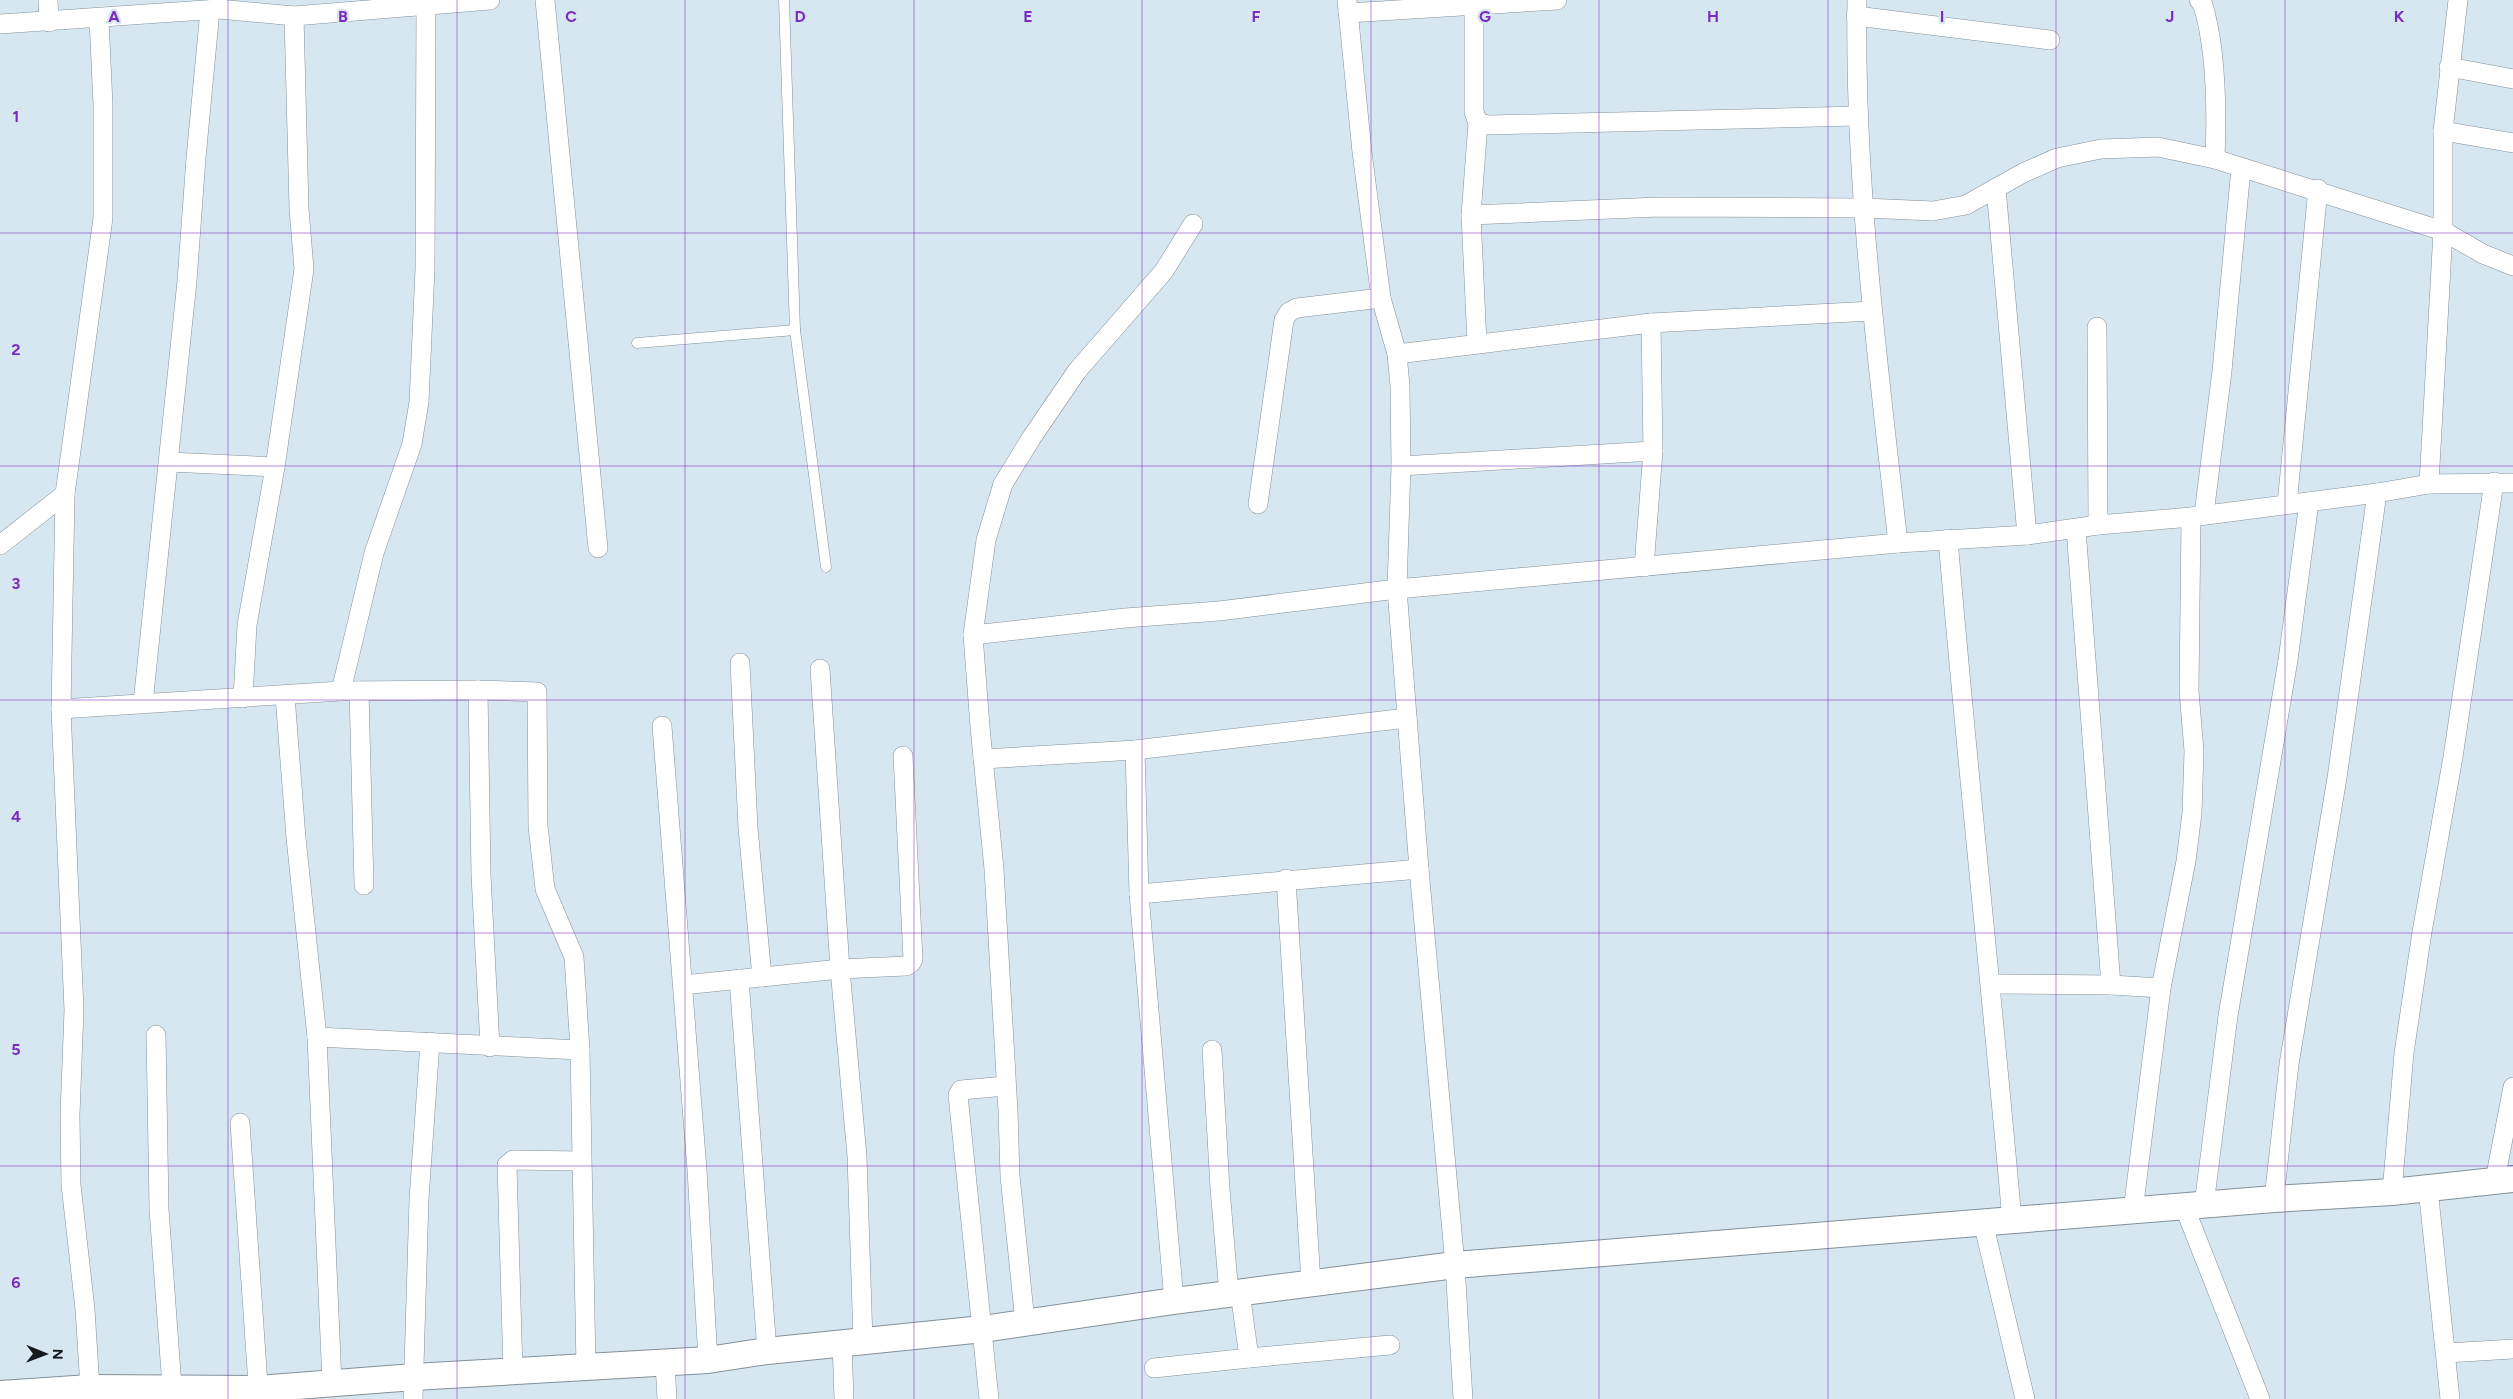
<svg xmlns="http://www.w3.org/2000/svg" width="2513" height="1399" font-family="Figtree,sans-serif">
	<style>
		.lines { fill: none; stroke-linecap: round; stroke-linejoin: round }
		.lane-casing { stroke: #82909a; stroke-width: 11 }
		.street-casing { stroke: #82909a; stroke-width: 20 }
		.secondary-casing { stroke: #82909a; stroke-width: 28 }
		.lane { stroke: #fff; stroke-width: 10 }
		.street { stroke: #fff; stroke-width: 19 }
		.secondary { stroke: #fff; stroke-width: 26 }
		.grid { fill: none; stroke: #7b2cbf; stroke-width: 1; stroke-opacity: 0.55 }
		.grid-label { font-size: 16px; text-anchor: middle; font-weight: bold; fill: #7b2cbf; stroke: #d7e7f2; stroke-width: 4.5; stroke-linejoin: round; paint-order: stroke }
	</style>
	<rect width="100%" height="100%" fill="#d7e7f2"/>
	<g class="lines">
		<g class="lane-casing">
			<g id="lane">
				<path d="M784 0 795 330 826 567"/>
				<path d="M637 343 795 330"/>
			</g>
		</g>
		<g class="street-casing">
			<g id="street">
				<path d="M48 0 49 22"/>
				<path d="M545 0 598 548"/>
				<path d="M1347 0 1362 152 1381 298 1397 354 1400 386 1401 466 1397 589 1419 869 1455 1265 1463 1399"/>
				<path d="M1857 0C1854 181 1878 363 1898 543"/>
				<path d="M2199 0 2202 2C2217 49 2217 110 2215 159"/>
				<path d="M1474 6V112L1478 123 1471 215 1477 343"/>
				<path d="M1348 13 1557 0"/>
				<path d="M1856 16 2050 40"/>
				<path d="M0 24 219 9 294 16 490 0"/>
				<path d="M2449 67 2513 79"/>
				<path d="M1478 123 1490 125 1857 116"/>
				<path d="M2443 131 2513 143"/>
				<path d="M1996 188 2027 535"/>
				<path d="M1471 215 1658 207 1865 208 1933 211 1966 205 2023 173 2057 158 2101 149 2158 147 2215 159 2443 231 2483 254 2513 266"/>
				<path d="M2097 327 2098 525"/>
				<path d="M1397 354 1651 323 1872 311"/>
				<path d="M169 462 275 467"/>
				<path d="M1401 466 1653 451"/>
				<path d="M2429 484 2443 231V131L2458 0"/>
				<path d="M65 494 61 709 74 1010 70 1115 71 1185 85 1309 90 1388"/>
				<path d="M1258 504 1284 320 1289 312 1297 308 1381 298"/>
				<path d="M2287 504 2318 189"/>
				<path d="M2204 514 2222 371 2241 168"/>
				<path d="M2076 529 2111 985"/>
				<path d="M1948 539C1967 766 1992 993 2012 1220"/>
				<path d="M0 545 65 494 103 218V105L99 19"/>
				<path d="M1644 567 1653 451 1651 323"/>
				<path d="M973 635 1125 618 1219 611 1397 589 1898 543 2027 535 2098 525 2191 517 2377 493 2429 484 2513 483"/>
				<path d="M740 663 748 828 762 977"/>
				<path d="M820 669 840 969 906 966 911 963 913 959 903 756"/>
				<path d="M478 690 481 875 490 1047"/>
				<path d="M341 691 374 553 412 444 419 402 425 269 426 4"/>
				<path d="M359 691 364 885"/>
				<path d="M285 696 296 838 317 1037 332 1383"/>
				<path d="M243 698 247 625 275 467 304 269 299 209 294 16"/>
				<path d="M143 703 187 281 196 158 210 10"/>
				<path d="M61 709 341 691 478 690 537 692 538 826 545 889 574 957 580 1050 586 1368"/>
				<path d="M662 726 697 1170 708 1360"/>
				<path d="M1135 750 1139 894 1174 1301"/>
				<path d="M983 759 1135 750 1407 718"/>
				<path d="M1286 879 1311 1283"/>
				<path d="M1139 894 1419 869"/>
				<path d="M739 979 767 1351"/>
				<path d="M1991 984 2111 985 2161 988"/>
				<path d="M683 985 840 969 857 1156 863 1341"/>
				<path d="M156 1035 159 1209 172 1387"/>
				<path d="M317 1037 580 1050"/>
				<path d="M1212 1050 1220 1189 1229 1294"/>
				<path d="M240 1123 259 1399"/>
				<path d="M2495 1180 2513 1087"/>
				<path d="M2428 1188 2450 1399"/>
				<path d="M2392 1192 2404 1053 2422 932 2453 757 2494 482"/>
				<path d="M2274 1199 2289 1064 2337 778 2377 493"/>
				<path d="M2204 1205 2228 1016 2288 660 2309 502"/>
				<path d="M2184 1206 2260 1399"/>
				<path d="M2133 1211 2161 988 2186 861 2192 813 2194 751 2189 691 2191 517"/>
				<path d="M1983 1222 2025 1399"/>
				<path d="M1240 1292 1249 1358 1390 1345"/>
				<path d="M1025 1322 1010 1176 1008 1111 994 869 980 727 973 635 986 540 1003 484 1032 437 1077 371 1164 271 1193 224"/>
				<path d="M842 1343 844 1399"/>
				<path d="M2447 1353 2513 1349"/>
				<path d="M665 1363 667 1399"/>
				<path d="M1154 1368 1249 1358"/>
				<path d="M513 1372 507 1165 513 1160 580 1161"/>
				<path d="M413 1399 419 1199 430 1042"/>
				<path d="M989 1399 958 1095 961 1090 1006 1086"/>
			</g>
		</g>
		<g class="secondary-casing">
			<path id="secondary" d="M0 1394 90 1388 258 1389 414 1377 708 1360 767 1351 983 1329 1174 1301 1455 1265 2274 1199 2392 1192 2513 1179"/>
		</g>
		<use href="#lane" class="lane"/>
		<use href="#street" class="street"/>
		<use href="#secondary" class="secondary"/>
	</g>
	<path class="grid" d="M228 0V1399M457 0V1399M685 0V1399M914 0V1399M1142 0V1399M1371 0V1399M1599 0V1399M1828 0V1399M2056 0V1399M2285 0V1399M0 233H2513M0 466H2513M0 700H2513M0 933H2513M0 1166H2513"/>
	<g class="grid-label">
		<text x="114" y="22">A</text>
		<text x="343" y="22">B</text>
		<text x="571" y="22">C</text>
		<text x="800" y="22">D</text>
		<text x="1028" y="22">E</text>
		<text x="1256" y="22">F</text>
		<text x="1485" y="22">G</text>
		<text x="1713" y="22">H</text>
		<text x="1942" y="22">I</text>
		<text x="2170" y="22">J</text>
		<text x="2399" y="22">K</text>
		<text x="16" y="122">1</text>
		<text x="16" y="355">2</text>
		<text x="16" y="589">3</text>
		<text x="16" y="822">4</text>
		<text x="16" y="1055">5</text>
		<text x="16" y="1288">6</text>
	</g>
	<g transform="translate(45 1354) rotate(91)" stroke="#d7e7f2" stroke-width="4" paint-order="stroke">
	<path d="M0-4L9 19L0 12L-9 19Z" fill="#141a1e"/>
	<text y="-8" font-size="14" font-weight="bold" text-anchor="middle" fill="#141a1e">N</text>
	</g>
</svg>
